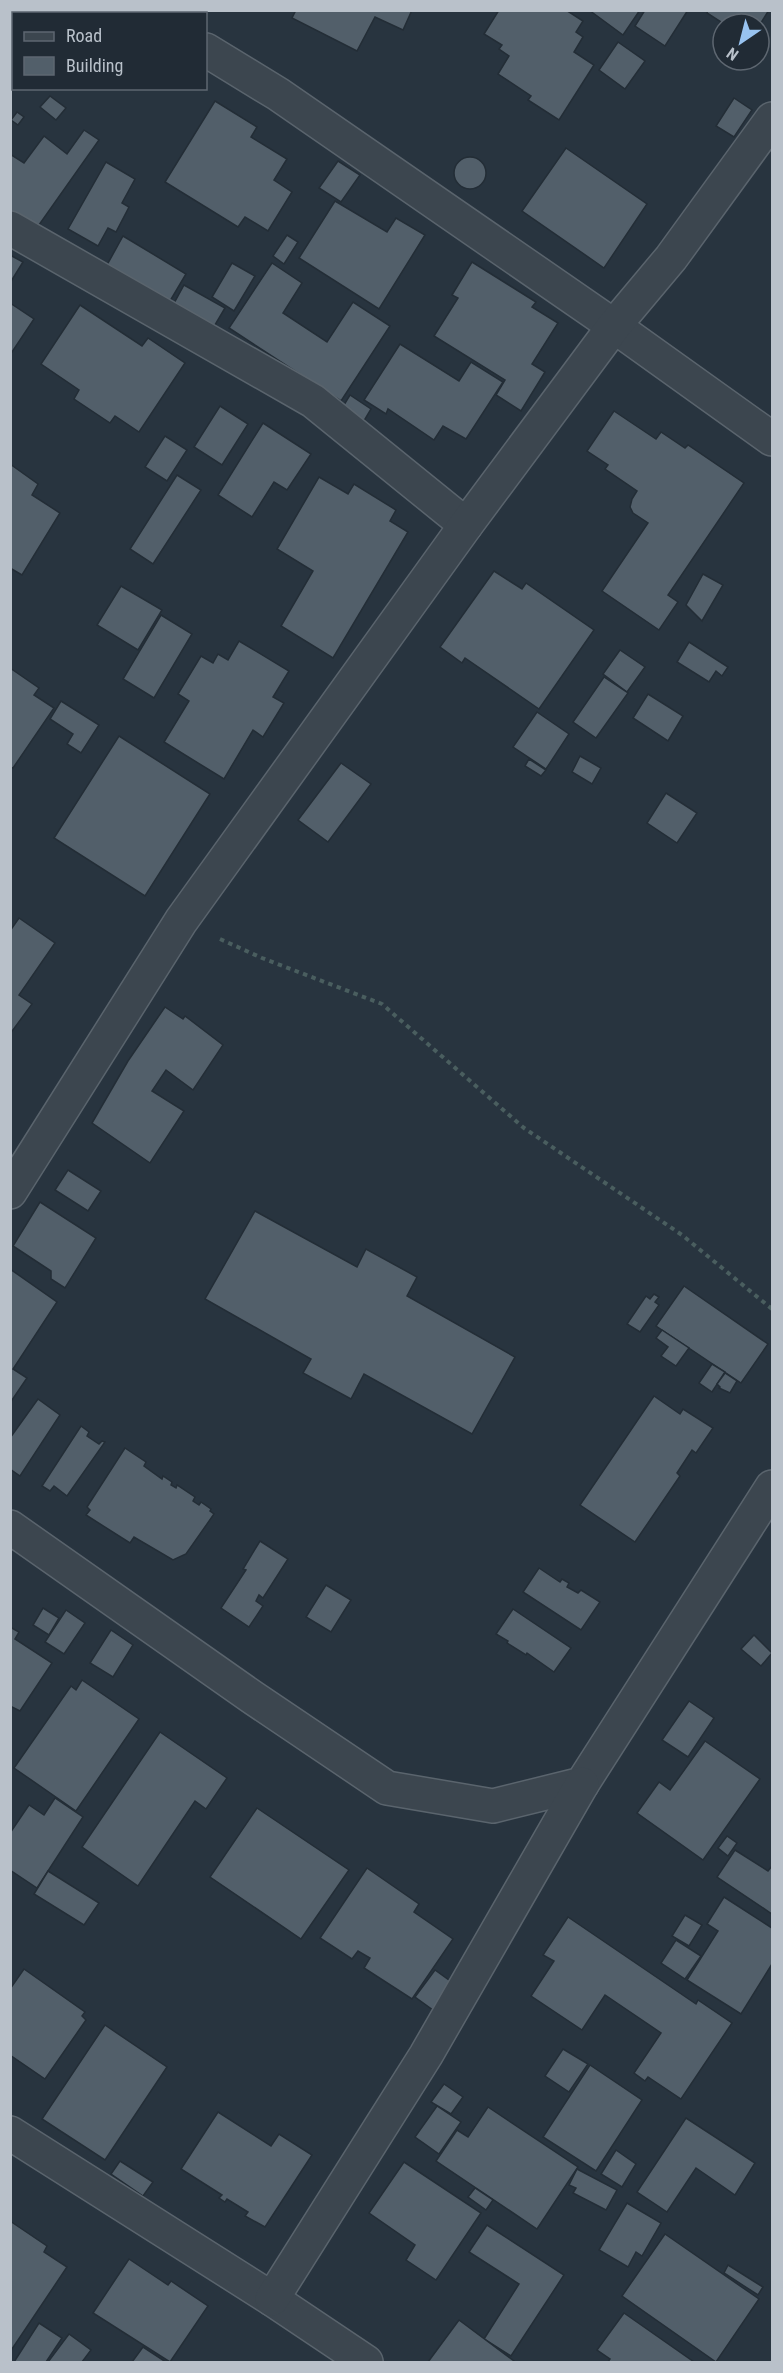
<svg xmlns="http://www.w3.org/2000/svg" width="783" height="2373" font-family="'Roboto Condensed',sans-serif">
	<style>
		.building { fill: #525f6a; stroke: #232d36; stroke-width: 1.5 }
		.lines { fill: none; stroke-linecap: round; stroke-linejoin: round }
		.street-casing { stroke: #5a646d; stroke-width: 36 }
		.path { stroke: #4a5e5f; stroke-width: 4; stroke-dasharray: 4.5 4.5; stroke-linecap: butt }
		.street { stroke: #3c464f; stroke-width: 33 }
	</style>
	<rect width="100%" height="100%" fill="#28343f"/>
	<g class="building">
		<path d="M296 10H412L403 30 375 17 357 51 292 18Z"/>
		<path d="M499 10H566L583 21 576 32 583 37 574 52 594 65 559 120 528 100 531 96 498 74 509 56 499 49 502 45 484 34Z"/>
		<path d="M589 10H640L623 35Z"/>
		<path d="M645 10H688L665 46 635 26Z"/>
		<path d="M708 10H769L759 26V24H724L707 13Z"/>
		<path d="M618 42 645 61 625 89 599 70Z"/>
		<path d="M50 96 66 108 56 120 40 107Z"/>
		<path d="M734 98 752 110 734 137 716 126Z"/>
		<path d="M215 101 257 127 251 137 287 159 274 180 292 192 268 231 245 217 238 227 165 182Z"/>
		<path d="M17 112 24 117 18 125 11 120Z"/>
		<path d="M84 130 99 140 34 232 10 215V154L24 163 44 136 67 154Z"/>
		<path d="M566 148 647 204 604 268 522 211Z"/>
		<circle cx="470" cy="173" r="16"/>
		<path d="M338 161 360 175 341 202 319 188Z"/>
		<path d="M106 162 135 179 122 203 129 207 116 232 108 228 98 246 68 229Z"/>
		<path d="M335 201 387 232 396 218 425 235 379 309 299 258Z"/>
		<path d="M287 235 298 242 284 264 273 256Z"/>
		<path d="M123 236 186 274 170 301 107 265Z"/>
		<path d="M10 255 23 262 10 283Z"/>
		<path d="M472 262 536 302 532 307 558 323 532 364 545 372 521 411 496 395 505 380 434 336 458 298 452 295Z"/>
		<path d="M232 263 255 276 234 311 212 297Z"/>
		<path d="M272 263 302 283 283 313 327 342 353 302 390 326 341 401 229 328Z"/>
		<path d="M184 285 225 308 212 330 172 307Z"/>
		<path d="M10 303 34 319 12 352 10 351Z"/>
		<path d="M80 305 142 346 148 338 185 363 139 432 115 416 110 423 74 399 79 390 41 364Z"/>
		<path d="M400 344 459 381 471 362 503 382 466 439 443 426 434 440 388 409 386 414 364 400Z"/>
		<path d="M350 395 371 409 361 426 339 413Z"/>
		<path d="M220 406 248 424 222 465 194 447Z"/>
		<path d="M614 411 656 439 661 432 685 448 688 445 744 483 668 595 678 602 659 630 602 591 648 523 633 513 630 507 632 499 637 491 605 469 608 465 587 451Z"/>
		<path d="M263 423 311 454 287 490 274 482 252 517 218 495Z"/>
		<path d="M165 436 187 450 167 481 145 467Z"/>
		<path d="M10 464 38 484 32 495 60 513 22 575 10 568Z"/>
		<path d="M177 475 201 490 153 564 130 549Z"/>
		<path d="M319 477 348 494 354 484 396 510 390 521 408 532 333 658 281 626 313 571 277 549Z"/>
		<path d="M494 571 522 589 526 583 594 630 539 709 465 658 462 663 440 647Z"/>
		<path d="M703 574 723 585 702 621 686 605Z"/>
		<path d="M121 586 162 610 138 650 97 625Z"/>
		<path d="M161 615 192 634 154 698 123 679Z"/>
		<path d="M239 641 289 671 273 697 284 703 263 737 253 730 224 779 164 742 189 701 178 694 201 656 213 663 218 654 228 660Z"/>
		<path d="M689 642 728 667 722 676 716 671 709 682 677 662Z"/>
		<path d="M620 650 645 667 627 692 603 674Z"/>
		<path d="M10 668 39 688 34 695 54 708 13 768 10 767Z"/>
		<path d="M604 677 628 693 596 738 573 722Z"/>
		<path d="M648 694 683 716 668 741 633 718Z"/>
		<path d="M61 701 99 725 81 753 67 744 73 734 50 719Z"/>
		<path d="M537 712 569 734 546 769 513 747Z"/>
		<path d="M119 736 210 794 145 896 54 838Z"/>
		<path d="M580 756 601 768 592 784 572 772Z"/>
		<path d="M529 759 546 770 541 776 525 766Z"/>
		<path d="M341 763 371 784 328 842 298 820Z"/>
		<path d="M666 793 697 813 677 843 647 823Z"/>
		<path d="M19 918 55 943 19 995 32 1004 10 1034V926L12 928Z"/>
		<path d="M165 1007 183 1019 185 1016 223 1045 193 1090 166 1070 152 1091 184 1111 150 1163 92 1123 128 1061Z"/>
		<path d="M68 1170 101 1191 88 1211 55 1190Z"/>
		<path d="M40 1202 96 1238 65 1288 51 1279V1271L13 1246Z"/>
		<path d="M255 1211 357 1267 366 1249 417 1277 407 1296 515 1357 472 1434 364 1374 351 1399 303 1373 311 1359 205 1299Z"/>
		<path d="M10 1269 57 1302 13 1369 27 1378 10 1403Z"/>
		<path d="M684 1286 768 1344 741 1383 656 1326Z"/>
		<path d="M654 1294 659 1297 655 1302 659 1305 640 1332 627 1324 646 1296 650 1299Z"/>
		<path d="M662 1330 689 1348 676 1366 661 1356 668 1347 656 1338Z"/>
		<path d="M712 1364 725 1372 712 1392 699 1383Z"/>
		<path d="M725 1373 737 1381 730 1393 719 1388 720 1387 717 1384Z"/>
		<path d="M654 1396 680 1414 683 1409 713 1428 696 1453 692 1450 677 1473 680 1476 635 1542 580 1505Z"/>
		<path d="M38 1399 60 1415 20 1476 10 1469V1438Z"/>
		<path d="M81 1426 89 1432 87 1436 99 1444 102 1441 105 1442 67 1496 54 1486 50 1491 42 1486Z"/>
		<path d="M125 1448 146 1462 144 1466 162 1479 163 1476 172 1482 171 1485 176 1488 177 1485 195 1497 193 1501 199 1505 201 1502 211 1509 210 1511 214 1514 186 1554 173 1560 134 1537 130 1543 86 1515 90 1510 87 1507Z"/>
		<path d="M260 1541 288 1559 263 1598 259 1595 256 1601 263 1606 249 1627 221 1608 246 1570 243 1569Z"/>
		<path d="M539 1568 560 1582 562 1579 569 1583 567 1587 578 1593 581 1590 600 1602 581 1630 523 1592Z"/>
		<path d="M326 1585 351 1600 331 1632 306 1617Z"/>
		<path d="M43 1608 59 1618 49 1635 33 1625Z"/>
		<path d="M513 1609 571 1648 554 1672 527 1653 526 1655 507 1643 508 1641 496 1634Z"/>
		<path d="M66 1610 85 1623 64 1654 45 1642Z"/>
		<path d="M10 1627 19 1632 15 1639 52 1663 20 1711 10 1706Z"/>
		<path d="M111 1630 133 1645 113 1677 90 1663Z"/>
		<path d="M754 1635 772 1653 761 1666 741 1649Z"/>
		<path d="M82 1680 139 1719 76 1811 14 1768 71 1686 76 1690Z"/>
		<path d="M689 1701 714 1718 688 1757 662 1740Z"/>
		<path d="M160 1732 227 1778 206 1809 195 1801 138 1886 82 1847Z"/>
		<path d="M705 1741 760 1779 703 1860 637 1813 659 1782 670 1790Z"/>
		<path d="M55 1798 83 1817 37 1888 10 1870V1833L29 1805 44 1815Z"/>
		<path d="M257 1808 349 1870 301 1939 210 1877Z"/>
		<path d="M727 1836 737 1843 728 1856 718 1848Z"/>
		<path d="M735 1850 768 1871 772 1866V1914L717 1877Z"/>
		<path d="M367 1868 419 1904 414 1912 453 1939 412 1999 364 1968 370 1958 358 1951 352 1959 320 1938Z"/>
		<path d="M48 1871 99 1903 84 1925 34 1894Z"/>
		<path d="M724 1897 772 1928V1964L741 2014 687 1980 718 1931 707 1924Z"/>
		<path d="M685 1915 702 1925 689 1946 672 1936Z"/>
		<path d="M568 1917 696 2004 698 2000 732 2023 681 2099 648 2077 645 2081 634 2073 661 2033 605 1995 582 2030 531 1996 554 1961 543 1955Z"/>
		<path d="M676 1940 701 1956 685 1979 661 1963Z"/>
		<path d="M24 1969 85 2012 82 2016 86 2020 45 2079 10 2055V1989Z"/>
		<path d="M435 1970 453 1983 433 2010 415 1997Z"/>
		<path d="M105 2025 167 2067 105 2160 42 2119Z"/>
		<path d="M563 2049 588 2064 569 2092 545 2076Z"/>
		<path d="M590 2065 642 2100 596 2171 543 2137Z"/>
		<path d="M444 2084 463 2097 451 2114 431 2102Z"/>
		<path d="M437 2106 461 2122 439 2154 415 2137Z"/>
		<path d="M488 2107 578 2167 537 2229 436 2161 457 2130 468 2137Z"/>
		<path d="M218 2112 271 2146 279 2134 312 2155 265 2227 245 2216 248 2212 227 2199 225 2202 219 2198 222 2195 181 2169Z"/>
		<path d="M686 2118 755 2163 735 2195 696 2168 667 2212 637 2192Z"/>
		<path d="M616 2150 636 2164 622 2187 601 2174Z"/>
		<path d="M120 2161 153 2182 143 2196 111 2174Z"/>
		<path d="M404 2162 481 2213 436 2280 406 2260 415 2245 369 2213Z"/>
		<path d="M577 2169 617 2190 606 2210 573 2193 576 2188 569 2185Z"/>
		<path d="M475 2188 493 2200 486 2210 468 2197Z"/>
		<path d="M627 2203 661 2223 642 2256 636 2252 628 2267 599 2250Z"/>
		<path d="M10 2221 47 2246 44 2252 67 2267 10 2352Z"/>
		<path d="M487 2225 564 2275 511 2356 484 2339 519 2284 469 2252Z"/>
		<path d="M665 2234 759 2299 716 2362 622 2296Z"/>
		<path d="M129 2259 168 2285 171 2281 208 2306 170 2362 93 2313Z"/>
		<path d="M728 2265 763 2287 758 2295 724 2273Z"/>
		<path d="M624 2313 694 2362H608L610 2359 597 2350Z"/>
		<path d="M459 2320 514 2361 513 2362H428Z"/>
		<path d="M39 2323 62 2338 46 2362H14Z"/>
		<path d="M69 2334 91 2350 82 2362H48Z"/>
		<path d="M143 2347 166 2362H132Z"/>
	</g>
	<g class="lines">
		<g class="street-casing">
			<g id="street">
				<path d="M141 10 146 14"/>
				<path d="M206 50 278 94 614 326 772 439"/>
				<path d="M10 228 313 401 466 525"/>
				<path d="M10 1192 181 921 466 525 614 326 671 258 772 119"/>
				<path d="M10 1527 252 1697 387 1788 493 1806 582 1784 772 1487"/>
				<path d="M10 2133 272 2299 366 2362"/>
				<path d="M272 2299 426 2055 582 1784"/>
			</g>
		</g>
		<path class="path" d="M220 939 262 958 382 1004 524 1128 682 1235 772 1309"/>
		<use href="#street" class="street"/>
	</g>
	<rect width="783" height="2373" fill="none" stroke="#b9c1ca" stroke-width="24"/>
	<rect x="12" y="12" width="195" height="78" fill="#212b35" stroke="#5e6771" stroke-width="1.5"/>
	<rect x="24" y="32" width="30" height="9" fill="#3c464f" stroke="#5e6771" stroke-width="1.5"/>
	<text x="66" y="42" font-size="18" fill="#b9c1ca">Road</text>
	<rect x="24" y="57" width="30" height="18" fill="#525f6a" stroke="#5e6771" stroke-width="1.5"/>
	<text x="66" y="72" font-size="18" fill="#b9c1ca">Building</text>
	<g transform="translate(741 42) rotate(215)"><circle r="28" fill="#212b35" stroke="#5e6771" stroke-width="1.5"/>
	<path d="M0-4.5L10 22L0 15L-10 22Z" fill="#98c3f0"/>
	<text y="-9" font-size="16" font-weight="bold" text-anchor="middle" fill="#b9c1ca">N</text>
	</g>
</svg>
